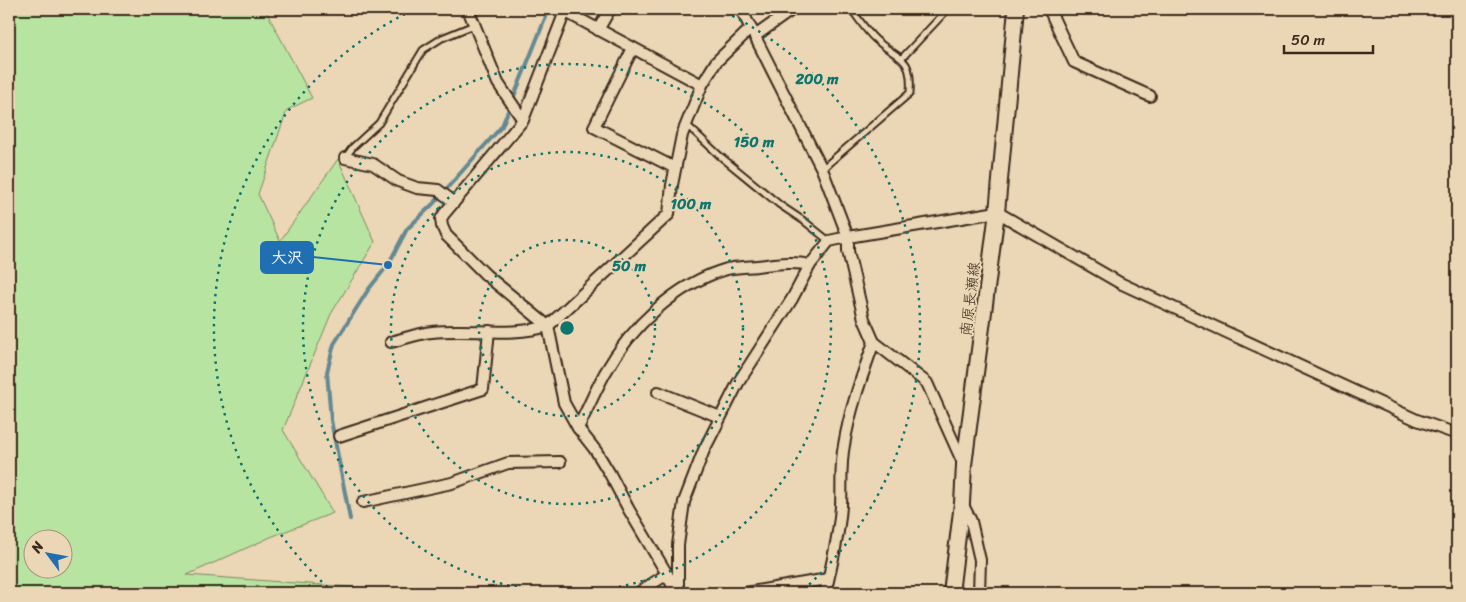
<svg xmlns="http://www.w3.org/2000/svg" width="1466" height="602" font-family="Sriracha,'Klee One',sans-serif">
	<style>
		.green { fill: #b8e4a1; stroke: #7a8760; fill-rule: evenodd }
		.lines { fill: none; stroke-linecap: round; stroke-linejoin: round }
		.stream { stroke: #648993; stroke-width: 4 }
		.lane-casing { stroke: #3b2a1e; stroke-width: 9 }
		.street-casing { stroke: #3b2a1e; stroke-width: 14 }
		.secondary-casing { stroke: #3b2a1e; stroke-width: 18 }
		.lane { stroke: #ebd6b5; stroke-width: 5 }
		.street { stroke: #ebd6b5; stroke-width: 10 }
		.secondary { stroke: #ebd6b5; stroke-width: 14 }
		.ring { fill: none; stroke: #0f766e; stroke-width: 2.5; stroke-dasharray: 2.5 5 }
		.labels { text-anchor: middle; dominant-baseline: central; stroke-width: 4; stroke-linejoin: round; paint-order: stroke }
		.street-label { font-size: 15px; fill: #3b2a1e; stroke: #ebd6b5 }
		.centre { fill: #0f766e; stroke: #ebd6b5; stroke-width: 2.5 }
		.ring-label { font-size: 15px; text-anchor: middle; font-weight: bold; fill: #0f766e; stroke: #ebd6b5; stroke-width: 4; stroke-linejoin: round; paint-order: stroke }
		.leader { fill: none; stroke: #1f6fb2; stroke-width: 2 }
		.callout-dot { fill: #1f6fb2; stroke: #ebd6b5; stroke-width: 2 }
		.callout { fill: #1f6fb2; stroke: #1f6fb2; stroke-width: 2 }
		.callout-label { font-size: 16px; text-anchor: middle; font-weight: bold; fill: #fff }
	</style>
	<rect width="100%" height="100%" fill="#ebd6b5"/>
	<filter id="ink" filterUnits="userSpaceOnUse"><feTurbulence type="fractalNoise" baseFrequency=".02" numOctaves="2"/><feDisplacementMap in="SourceGraphic" scale="10" xChannelSelector="R" yChannelSelector="G"/><feConvolveMatrix kernelMatrix="1 2 1 2 8 2 1 2 1" color-interpolation-filters="sRGB"/></filter>
	<g filter="url(#ink)">
		<path class="green" d="M9 9H265L312 98 287 110 258 194 280 241 338 159 375 242 331 314 283 430 333 513 273 536 187 575 377 589 378 593H9ZM32 540H62V570H32Z"/>
		<g class="lines">
			<path class="stream" d="M350 519 331 420 327 372 334 344 368 290 388 265 407 229 434 203 502 126 549 9"/>
			<g class="lane-casing">
				<g id="lane">
					<path d="M902 58 948 9"/>
					<path d="M687 125 720 156 780 205 804 221 829 241"/>
					<path d="M345 158 353 147 379 123 423 50 442 38 474 25"/>
					<path d="M822 169 910 93C913 55 898 60 875 39 866 31 859 19 851 9"/>
				</g>
			</g>
			<g class="street-casing">
				<g id="street">
					<path d="M468 9 498 83 523 120"/>
					<path d="M566 9 523 120 444 214 441 219 442 226 446 235 486 275 548 326 564 403 578 428 596 451 610 474 629 510 667 574 676 593"/>
					<path d="M741 9 822 169 848 237V251L864 319 874 342 927 383 963 463"/>
					<path d="M1049 9 1074 62 1150 96"/>
					<path d="M566 12 702 85"/>
					<path d="M598 30 610 9"/>
					<path d="M755 36 793 9"/>
					<path d="M633 48 594 127 675 168"/>
					<path d="M345 158 373 164 398 181 417 188 438 190 454 202"/>
					<path d="M391 342C404 339 419 333 432 332 470 328 511 337 548 326L669 214 672 185 682 135 702 85 716 62 746 33 752 30"/>
					<path d="M658 392 720 417"/>
					<path d="M578 428C587 410 595 391 605 373 631 327 675 284 727 269 736 267 748 267 757 266 775 264 792 261 810 265"/>
					<path d="M339 436 483 389 489 331"/>
					<path d="M363 502 452 483 508 463 560 462"/>
					<path d="M962 503 971 521 980 560 979 593"/>
					<path d="M638 593 667 574"/>
					<path d="M678 593V545L684 502 704 450 738 383 792 299 810 265 829 241 848 237 997 212 1120 283 1417 420 1457 434"/>
					<path d="M745 593 828 579"/>
					<path d="M825 593C832 565 839 535 841 506 842 485 840 465 844 445 850 409 862 376 874 342"/>
				</g>
			</g>
			<g class="secondary-casing">
				<path id="secondary" d="M951 593 962 503 964 465 997 212 1016 9"/>
			</g>
			<use href="#lane" class="lane"/>
			<use href="#street" class="street"/>
			<use href="#secondary" class="secondary"/>
		</g>
	</g>
	<g class="ring">
		<circle cx="567" cy="328" r="88"/>
		<circle cx="567" cy="328" r="176"/>
		<circle cx="567" cy="328" r="264"/>
		<path d="M333 592A353 353 0 0 1 415 9M719 9A353 353 0 0 1 801 592"/>
	</g>
	<g class="labels">
		<g class="street-label">
			<text transform="translate(970 299) rotate(-83)">南原長瀬線</text>
		</g>
	</g>
	<circle cx="567" cy="328" r="8" class="centre"/>
	<g class="ring-label">
		<text x="817" y="84">200 m</text>
		<text x="754" y="147">150 m</text>
		<text x="691" y="209">100 m</text>
		<text x="629" y="271">50 m</text>
	</g>
	<path class="leader" d="M388 265L313 257"/>
	<circle class="callout-dot" cx="388" cy="265" r="5"/>
	<rect class="callout" x="261" y="242" width="52" height="31" rx="5"/>
	<g class="callout-label">
		<text x="287" y="263">大沢</text>
	</g>
	<rect width="1466" height="602" fill="none" stroke="#ebd6b5" stroke-width="30"/>
	<rect x="15" y="15" width="1436" height="572" fill="none" stroke="#3b2a1e" stroke-width="2" filter="url(#ink)"/>
	<g transform="translate(48 554) rotate(302)"><circle r="24" fill="#ebd6b5" stroke="#a59179"/>
	<path d="M0-4L9 19L0 12L-9 19Z" fill="#1f6fb2"/>
	<text y="-8" font-size="14" font-weight="bold" text-anchor="middle" fill="#3b2a1e">N</text>
	</g>
	<path d="M1284 45v8h89v-8" fill="none" stroke="#3b2a1e" stroke-width="2.5"/>
	<text x="1291" y="45" font-size="15" fill="#3b2a1e" stroke="#ebd6b5" stroke-width="4" paint-order="stroke">50 m</text>
</svg>
